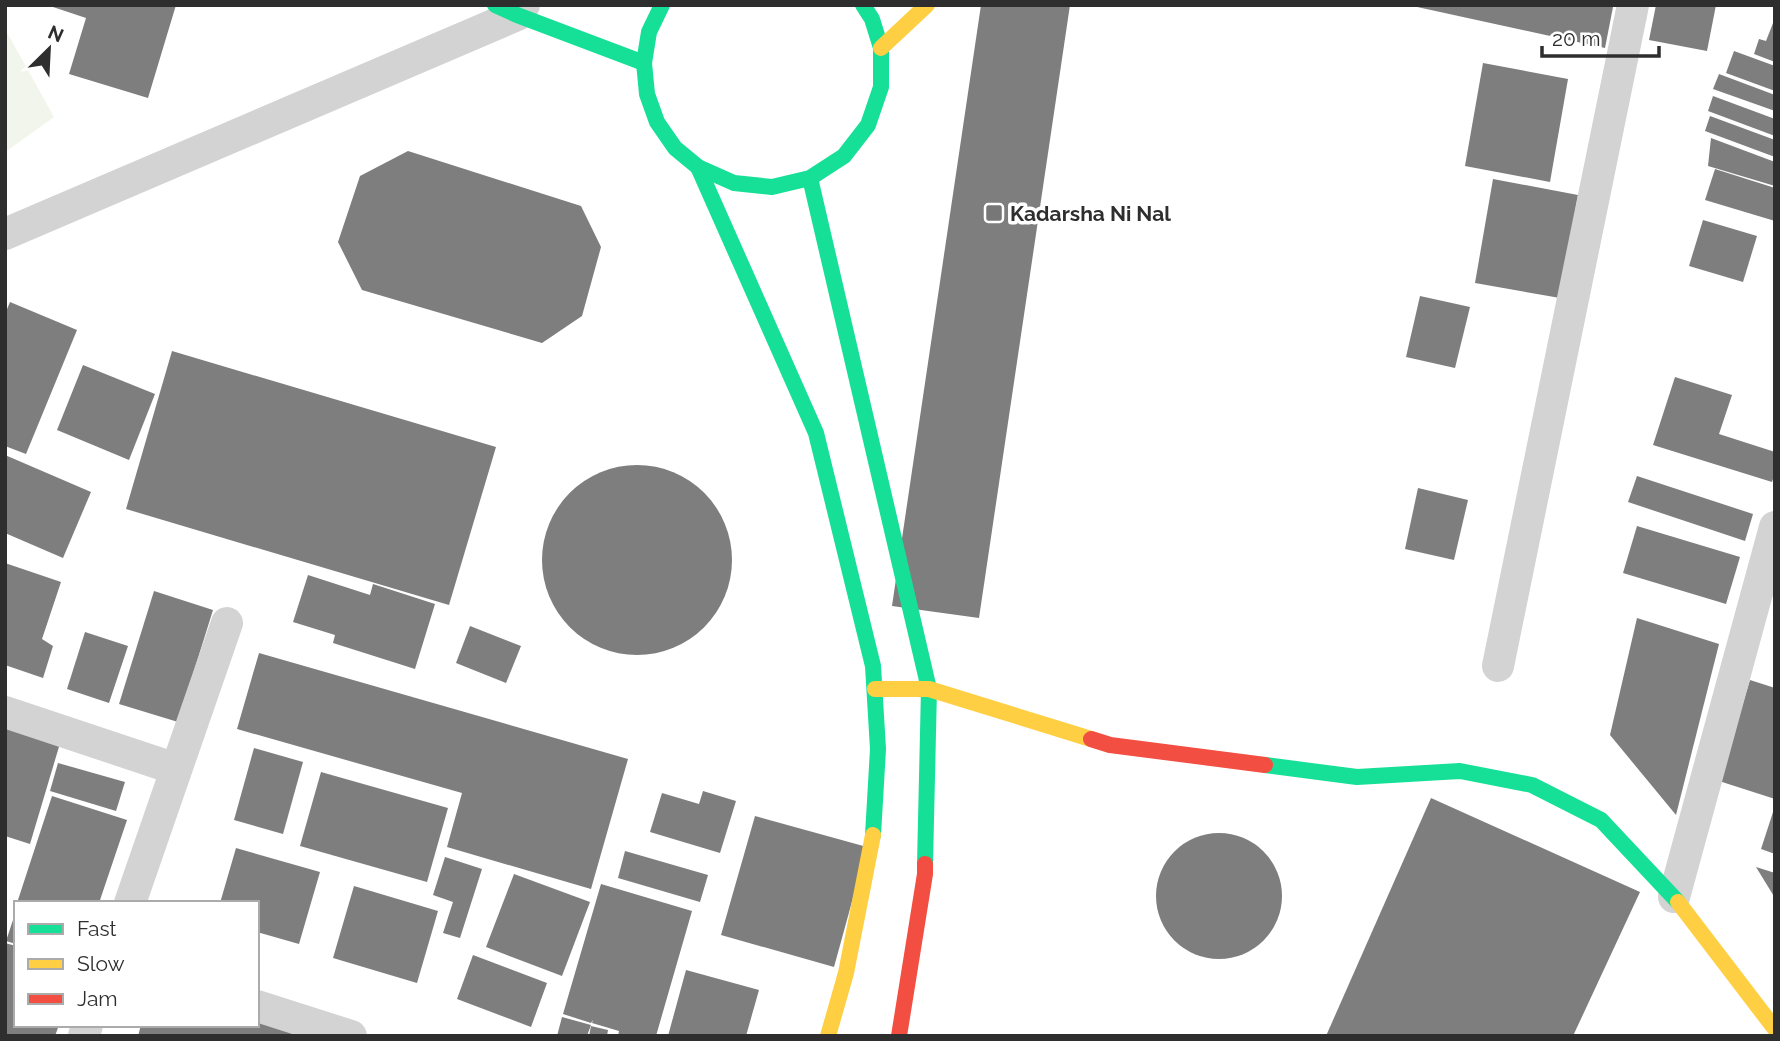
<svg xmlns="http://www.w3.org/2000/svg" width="1780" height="1041" font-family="Raleway,sans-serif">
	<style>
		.green { fill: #f1f5eb }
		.building { fill: #7e7e7e }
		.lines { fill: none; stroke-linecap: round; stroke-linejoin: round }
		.street { stroke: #d3d3d3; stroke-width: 32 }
		.fast { stroke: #16e098; stroke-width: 16 }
		.slow { stroke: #ffcf43; stroke-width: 16 }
		.jam { stroke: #f24e42; stroke-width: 16 }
		.poi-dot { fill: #777; stroke: #fff; stroke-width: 2.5 }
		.labels { text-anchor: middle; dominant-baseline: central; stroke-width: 7; stroke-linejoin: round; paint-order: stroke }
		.poi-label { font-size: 21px; font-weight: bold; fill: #2e2e2e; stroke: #fff; text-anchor: start }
	</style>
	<rect width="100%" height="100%" fill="#fff"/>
	<path class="green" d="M5 29 54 117 5 152Z"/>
	<g class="building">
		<path d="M47 5H176L148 98 69 74 86 18Z"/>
		<path d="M981 5H1070L979 618 892 606Z"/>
		<path d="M1408 5H1605L1613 7 1605 48Z"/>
		<path d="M1656 5H1716L1707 51 1649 40Z"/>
		<path d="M1773 23 1775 24V62L1754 54 1759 39 1766 41Z"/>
		<path d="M1734 51 1775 66V91L1726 73Z"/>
		<path d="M1483 63 1568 79 1550 182 1465 166Z"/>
		<path d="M1719 74 1775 95V111L1713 89Z"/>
		<path d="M1713 96 1775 119V136L1708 111Z"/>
		<path d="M1710 116 1775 140V157L1705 131Z"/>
		<path d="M1711 138 1775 162V186L1708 166Z"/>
		<path d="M408 151 581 206 601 247 582 316 542 343 362 290 338 242 360 176Z"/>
		<path d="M1715 169 1775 188V221L1705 200Z"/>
		<path d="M1493 179 1578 195 1560 298 1475 283Z"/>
		<path d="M1703 220 1757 236 1743 282 1689 266Z"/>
		<path d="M1420 296 1470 307 1455 368 1406 357Z"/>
		<path d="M10 302 77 330 26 454 5 446V314Z"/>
		<path d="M172 351 496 447 449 605 126 509Z"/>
		<path d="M83 365 155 394 129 460 57 430Z"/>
		<path d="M1675 377 1732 395 1719 434 1775 452V473L1772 482 1653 445Z"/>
		<path d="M5 455 91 492 63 558 5 533Z"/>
		<circle cx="637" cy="560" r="95"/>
		<path d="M1637 476 1753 514 1745 541 1628 502Z"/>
		<path d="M1418 488 1468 500 1454 560 1405 549Z"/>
		<path d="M1637 526 1740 557 1726 604 1623 573Z"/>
		<path d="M5 563 61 582 42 639 53 646 43 678 5 665Z"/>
		<path d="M308 575 370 595 373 584 435 604 415 669 333 643 335 635 293 622Z"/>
		<path d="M154 591 213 610 178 722 119 704Z"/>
		<path d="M1637 618 1719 644 1676 815 1610 735Z"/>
		<path d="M470 626 521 646 506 683 456 663Z"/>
		<path d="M85 632 128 646 109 703 67 689Z"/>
		<path d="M259 653 628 759 591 889 447 847 462 793 237 729Z"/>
		<path d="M1750 680 1775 688V799L1719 781Z"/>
		<path d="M5 723 61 740 30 844 5 836Z"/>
		<path d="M254 748 303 762 283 834 234 820Z"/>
		<path d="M58 763 125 782 116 811 50 791Z"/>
		<path d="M321 772 448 808 427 882 300 846Z"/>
		<path d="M703 791 736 801 720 853 650 832 662 793 699 804Z"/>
		<path d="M52 796 127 820 99 903H17Z"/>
		<path d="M1431 798 1640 892 1573 1036H1326Z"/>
		<path d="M1774 809H1775V854L1761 849Z"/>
		<path d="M755 816 867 847 834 967 721 935Z"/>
		<circle cx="1219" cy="896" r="63"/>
		<path d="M236 848 320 872 299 944 257 932V903H220Z"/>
		<path d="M625 851 708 875 700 902 618 878Z"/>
		<path d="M445 857 482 869 460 938 443 933 453 902 433 895Z"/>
		<path d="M1756 867 1775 873V898Z"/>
		<path d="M514 874 590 902 562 976 486 947Z"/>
		<path d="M601 884 692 911 656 1036H618L619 1031 592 1023 593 1020 591 1023 563 1014Z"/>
		<path d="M354 886 438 911 417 983 333 958Z"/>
		<path d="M15 914H16V944L6 941Z"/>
		<path d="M5 943 16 946V1025H59L55 1036H5Z"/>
		<path d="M473 955 547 983 531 1027 457 999Z"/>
		<path d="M686 970 759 990 746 1036H668Z"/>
		<path d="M562 1017 591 1025 587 1036H557Z"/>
		<path d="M257 1018 317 1036H138L141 1025H257Z"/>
		<path d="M591 1026 608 1030 607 1036H589Z"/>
	</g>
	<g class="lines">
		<g class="street">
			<path d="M5 234 517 15 524 5"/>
			<path d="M1498 666 1633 5"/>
			<path d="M5 712 176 769"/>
			<path d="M1674 897 1775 527"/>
			<path d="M130 903 227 623"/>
			<path d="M257 1006 351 1036"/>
			<path d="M84 1036 87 1025"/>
		</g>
		<g class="fast">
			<path d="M495 5 517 15 644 63"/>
			<path d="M662 5 649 32 644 63 647 94 657 122 675 148 698 167 734 183 772 187 810 178 844 156 868 125 881 87V48L872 19 863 5"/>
			<path d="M698 167 816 433 873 666 878 749 873 835"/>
			<path d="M810 178 929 689 925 864"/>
			<path d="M1265 765 1357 777 1460 771 1532 785 1601 820 1678 902"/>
		</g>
		<g class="slow">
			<path d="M881 48 927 5"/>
			<path d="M875 689H929L1091 739"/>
			<path d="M1678 902 1775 1029"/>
			<path d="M828 1036 846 973 873 835"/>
		</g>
		<g class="jam">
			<path d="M1091 739 1110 745 1265 765"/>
			<path d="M899 1036 925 874V864"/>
		</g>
	</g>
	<rect class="poi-dot" x="985" y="204" width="18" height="18" rx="3.5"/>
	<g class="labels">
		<g class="poi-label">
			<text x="1010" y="213">Kadarsha Ni Nal</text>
		</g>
	</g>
	<rect width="1780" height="1041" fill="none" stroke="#2e2e2e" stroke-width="14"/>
	<rect x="14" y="901" width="245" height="126" fill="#ffffff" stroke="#ababab" stroke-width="2"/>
	<rect x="28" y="924" width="35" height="10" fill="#16e098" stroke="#ababab" stroke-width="2"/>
	<text x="77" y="936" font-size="21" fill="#2e2e2e">Fast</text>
	<rect x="28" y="959" width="35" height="10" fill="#ffcf43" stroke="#ababab" stroke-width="2"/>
	<text x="77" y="971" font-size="21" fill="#2e2e2e">Slow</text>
	<rect x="28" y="994" width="35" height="10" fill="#f24e42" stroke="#ababab" stroke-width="2"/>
	<text x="77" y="1006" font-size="21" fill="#2e2e2e">Jam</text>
	<g transform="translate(49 49) rotate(24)" stroke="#ffffff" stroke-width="5" paint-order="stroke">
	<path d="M0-5L12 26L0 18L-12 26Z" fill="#2e2e2e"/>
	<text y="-10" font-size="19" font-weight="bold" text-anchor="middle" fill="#2e2e2e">N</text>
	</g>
	<path d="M1542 46v10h117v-10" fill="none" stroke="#2e2e2e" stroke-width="3.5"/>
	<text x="1552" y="46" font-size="21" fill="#2e2e2e" stroke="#ffffff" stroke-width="5" paint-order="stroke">20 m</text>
</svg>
